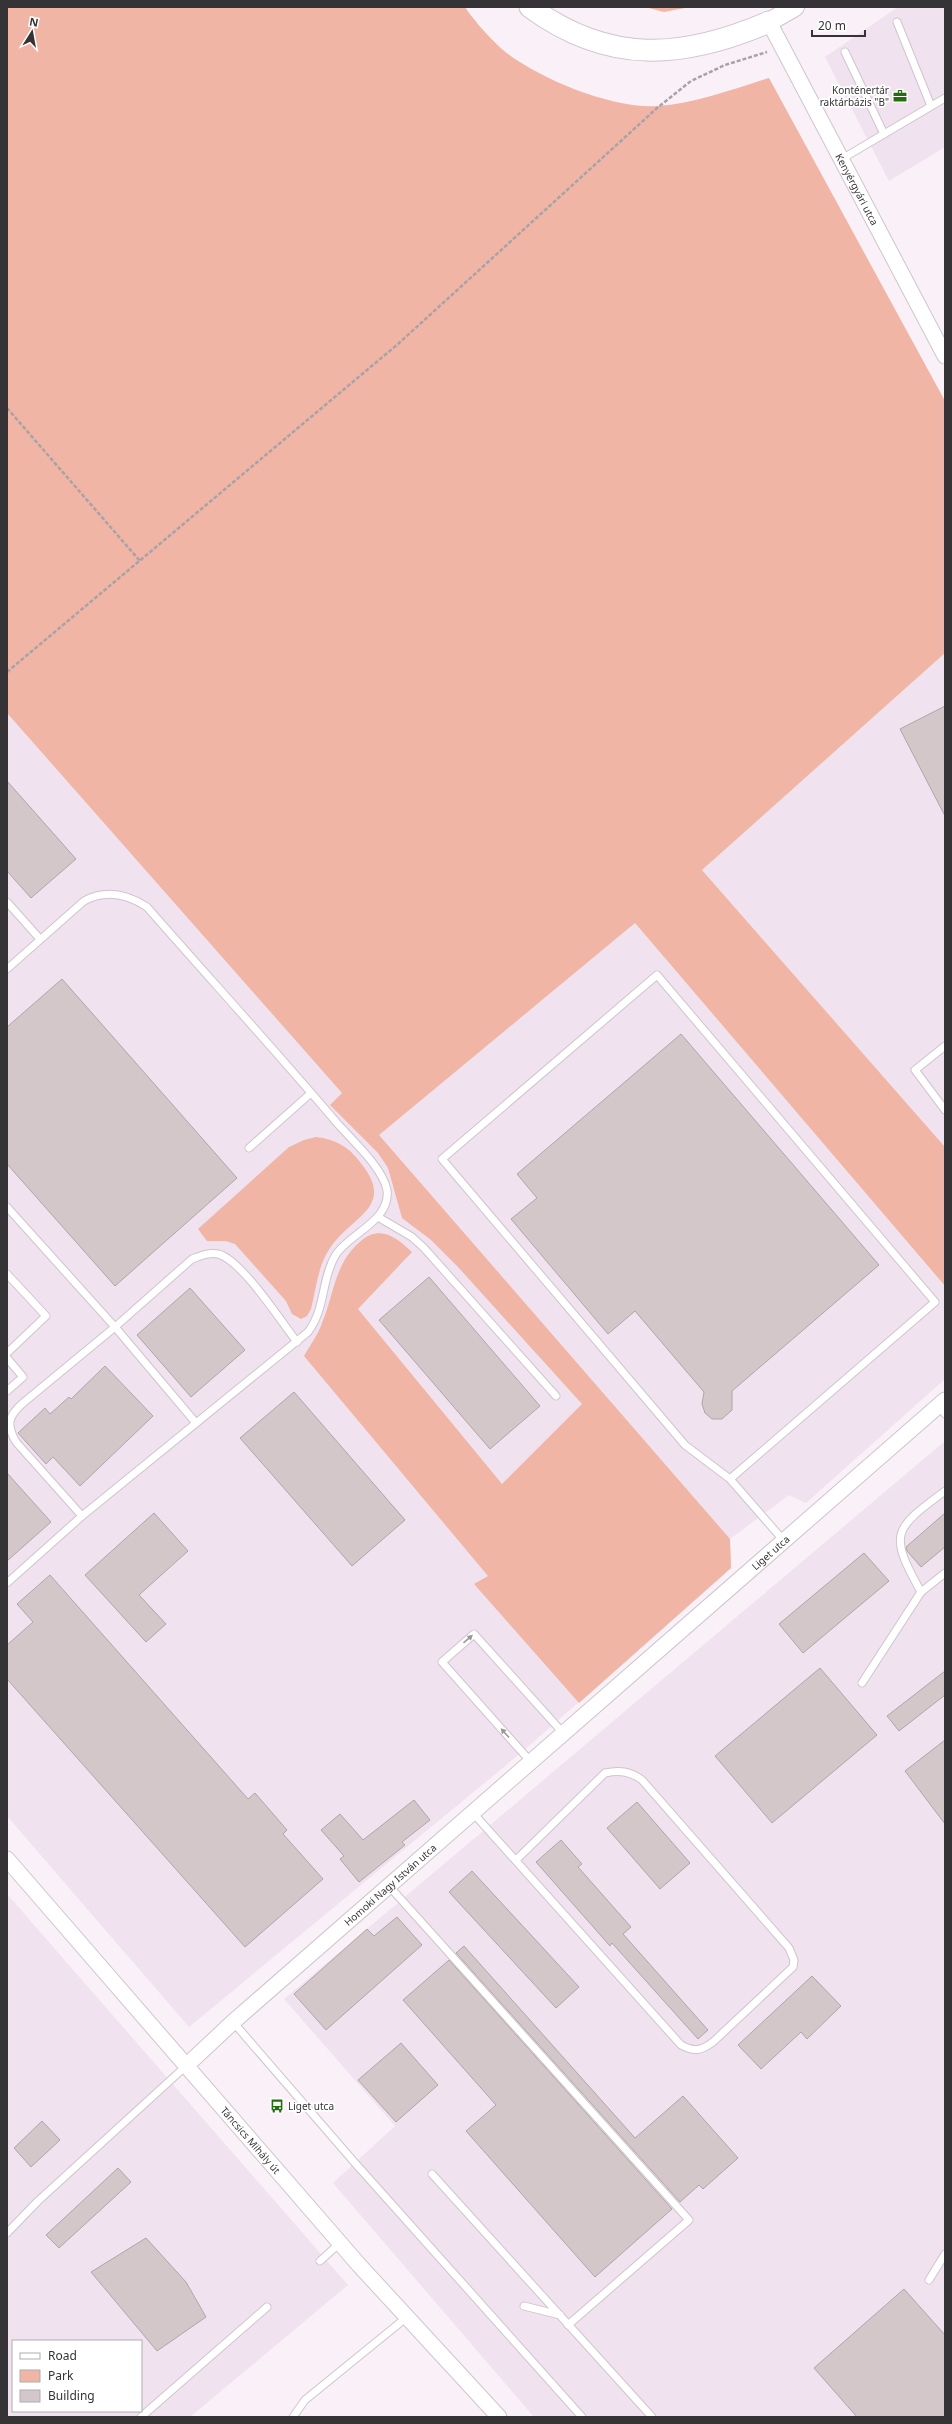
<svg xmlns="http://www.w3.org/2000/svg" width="952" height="2424" font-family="'Noto Sans',sans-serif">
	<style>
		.built { fill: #f1e2ef; fill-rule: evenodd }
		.green { fill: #f0b5a4 }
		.building { fill: #d4c7ca; stroke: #b0a5a7 }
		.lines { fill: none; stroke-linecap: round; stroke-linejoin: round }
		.service-casing { stroke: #cec5cd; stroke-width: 9 }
		.minor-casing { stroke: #cec5cd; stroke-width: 17 }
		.tertiary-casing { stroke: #cec5cd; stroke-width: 20 }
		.secondary-casing { stroke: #cec5cd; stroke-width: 23 }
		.path { stroke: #a8a2a8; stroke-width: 2.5; stroke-dasharray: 4 2; stroke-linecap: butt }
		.service { stroke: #fff; stroke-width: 7 }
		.minor { stroke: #fff; stroke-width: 15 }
		.tertiary { stroke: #fff; stroke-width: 18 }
		.secondary { stroke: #fff; stroke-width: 21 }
		.oneway { fill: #9a999a }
		.labels { text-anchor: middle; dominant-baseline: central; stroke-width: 3.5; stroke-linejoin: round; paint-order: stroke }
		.poi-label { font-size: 10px; fill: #363336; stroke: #fff; text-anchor: end }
		.street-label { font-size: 10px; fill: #363336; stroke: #fff }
	</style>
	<rect width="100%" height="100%" fill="#f9f0f8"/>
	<g class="built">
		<path d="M898 7H945V147L889 181 825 57Z"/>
		<path d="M945 653V1147L702 870Z"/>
		<path d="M7 713 379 1134 635 923 945 1286V1379L806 1503 789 1495 730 1539 731 1568 522 1752 189 2027 7 1816Z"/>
		<path d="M945 1441V2417H534L333 2183 395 2126 284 1999Z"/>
		<path d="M7 1894 348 2285 190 2417H7ZM13 2341H141V2411H13Z"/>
	</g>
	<g class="green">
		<path d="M7 7H465C474 21 495 44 508 54 543 80 613 109 657 106 695 104 733 89 769 78L945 401V653L702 870 945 1147V1286L635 923 379 1135 730 1539 731 1568 579 1703 474 1584 488 1576 304 1356C310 1345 318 1335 322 1323 335 1292 334 1263 362 1240 381 1225 397 1238 412 1252L358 1309 502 1484 582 1404 458 1267 431 1240 402 1218 388 1168 378 1153 330 1105 342 1093 7 713Z"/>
		<path d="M645 7H690L664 12Z"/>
		<path d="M316 1137C335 1139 349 1147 360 1162 397 1207 352 1215 330 1248 318 1265 316 1289 311 1309L307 1316 301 1319 292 1314 286 1301 235 1244 226 1241H207L198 1229 289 1147 304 1140Z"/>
	</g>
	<g class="building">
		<path d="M945 706V816L900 729Z"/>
		<path d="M7 781 76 859 31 898 7 871Z"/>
		<path d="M62 979 237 1178 115 1286 7 1164V1027Z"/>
		<path d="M681 1034 879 1265 732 1391V1410L722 1419H712L705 1413 702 1404 704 1392 635 1311 608 1334 511 1219 537 1198 517 1174Z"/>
		<path d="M429 1277 540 1406 490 1449 379 1320Z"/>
		<path d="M190 1288 245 1350 191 1397 137 1335Z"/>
		<path d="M105 1366 153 1416 80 1486 53 1457 46 1464 18 1433 45 1408 50 1414 69 1397 71 1399Z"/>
		<path d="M294 1392 405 1520 352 1566 240 1438Z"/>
		<path d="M7 1473 51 1522 7 1561Z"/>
		<path d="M154 1513 188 1551 139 1595 166 1624 146 1642 85 1575Z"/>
		<path d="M945 1513V1547L921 1567 907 1551 906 1547Z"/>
		<path d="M864 1553 889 1581 803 1653 779 1624Z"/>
		<path d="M50 1575 248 1799 255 1793 287 1830 283 1834 323 1879 245 1947 7 1679V1645L33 1622 17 1604Z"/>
		<path d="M820 1668 877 1735 772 1823 715 1756Z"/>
		<path d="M945 1671V1695L899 1731 887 1716Z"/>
		<path d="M945 1740V1824L905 1771Z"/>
		<path d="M414 1800 430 1820 402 1842 405 1845 359 1882 340 1859 344 1856 321 1830 340 1814 363 1840Z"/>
		<path d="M637 1802 690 1863 660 1889 607 1828Z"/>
		<path d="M561 1840 582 1864 578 1867 631 1927 623 1934 708 2030 698 2039 612 1943 610 1946 536 1862Z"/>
		<path d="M472 1871 579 1987 556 2008 449 1892Z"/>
		<path d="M397 1917 422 1945 326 2030 294 1994 367 1929 374 1936Z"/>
		<path d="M464 1946 635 2138 683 2096 738 2158 703 2189 699 2185 680 2202 456 1953Z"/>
		<path d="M449 1960 672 2209 595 2277 466 2131 496 2105 403 2000Z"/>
		<path d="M812 1976 841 2006 807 2039 801 2032 761 2069 738 2045Z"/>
		<path d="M401 2043 438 2085 396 2122 358 2080Z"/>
		<path d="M42 2121 60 2140 31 2167 14 2148Z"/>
		<path d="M118 2168 131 2182 59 2248 46 2235Z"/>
		<path d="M146 2238 186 2282 206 2317 157 2351 91 2272Z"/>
		<path d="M904 2289 945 2335V2417H857L814 2368Z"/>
	</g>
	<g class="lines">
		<g class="service-casing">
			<g id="service">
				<path d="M897 22 931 106"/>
				<path d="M845 52 884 134"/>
				<path d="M840 160 945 98"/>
				<path d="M7 902 40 939"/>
				<path d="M7 969 84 901C106 889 127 894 147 907 210 979 275 1050 337 1123 351 1139 383 1168 387 1190 391 1221 348 1234 335 1256 321 1280 326 1308 308 1332L82 1516"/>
				<path d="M945 1046 915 1070 945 1110"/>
				<path d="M249 1148 311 1093"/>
				<path d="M7 1207 115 1327 23 1403C8 1416 6 1425 16 1442L82 1516 7 1583"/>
				<path d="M378 1217 412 1237 424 1248 556 1396"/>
				<path d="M7 1274 46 1316 7 1353"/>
				<path d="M7 1358 23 1377 7 1391"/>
				<path d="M939 1405 945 1414"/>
				<path d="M196 1423 115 1327 192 1259C200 1256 209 1252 218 1254 241 1259 282 1323 297 1342"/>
				<path d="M730 1479 935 1302 657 975 442 1159 685 1445 730 1479 784 1541"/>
				<path d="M921 1592C889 1534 892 1530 945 1491"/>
				<path d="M862 1683 921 1592 945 1573"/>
				<path d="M531 1762 442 1662 474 1634 564 1734"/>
				<path d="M473 1813 681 2045C694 2052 701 2051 713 2042L793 1967 794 1960 789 1948 642 1780C630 1771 619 1770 605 1773L516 1860"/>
				<path d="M389 1886 689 2220 568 2325"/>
				<path d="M233 2022 355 2163 582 2417"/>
				<path d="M432 2174 652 2417"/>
				<path d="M7 2233 38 2201 186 2066"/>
				<path d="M320 2261 340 2243"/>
				<path d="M929 2280 945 2254"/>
				<path d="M524 2306 560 2315"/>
				<path d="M141 2417 267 2307"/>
				<path d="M293 2417 305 2400 407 2317"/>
			</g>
		</g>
		<g class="minor-casing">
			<g id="minor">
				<path id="s1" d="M769 22 945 356"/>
				<path id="s2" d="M7 1859 359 2265 499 2417"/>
				<path id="s3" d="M186 2066 233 2022 945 1400"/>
			</g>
		</g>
		<g class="tertiary-casing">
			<path id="tertiary" d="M769 22 795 7"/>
		</g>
		<g class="secondary-casing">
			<path id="secondary" d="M530 7C609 65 683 59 769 22"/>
		</g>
		<g class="path">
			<path d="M7 408 140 561"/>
			<path d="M7 672 398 344 656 109 691 81 725 65 767 52"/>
		</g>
		<use href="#service" class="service"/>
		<use href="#minor" class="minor"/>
		<use href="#tertiary" class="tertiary"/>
		<use href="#secondary" class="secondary"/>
	</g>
	<defs><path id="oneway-solid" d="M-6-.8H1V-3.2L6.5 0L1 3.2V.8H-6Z"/></defs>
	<g class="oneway">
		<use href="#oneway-solid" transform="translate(468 1639) rotate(-41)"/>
		<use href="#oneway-solid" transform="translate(505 1733) rotate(-132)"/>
	</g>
	<defs>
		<g id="office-bare" transform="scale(1.08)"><path d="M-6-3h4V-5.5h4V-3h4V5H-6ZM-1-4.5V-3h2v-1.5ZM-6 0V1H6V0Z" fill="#246e0f" stroke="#fff" stroke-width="2.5" paint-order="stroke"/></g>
		<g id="bus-bare" transform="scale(1.08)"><path d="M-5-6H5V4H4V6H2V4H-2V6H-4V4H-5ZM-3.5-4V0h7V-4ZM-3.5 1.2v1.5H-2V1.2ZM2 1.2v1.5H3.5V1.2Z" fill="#246e0f" stroke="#fff" stroke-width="2.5" paint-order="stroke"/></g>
	</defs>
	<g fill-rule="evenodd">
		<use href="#office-bare" x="900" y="96"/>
		<use href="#bus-bare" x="277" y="2106"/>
	</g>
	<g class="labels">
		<g class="poi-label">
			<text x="889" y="90">Konténertár<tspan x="889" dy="12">raktárbázis "B"</tspan></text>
			<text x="288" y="2106" text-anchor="start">Liget utca</text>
		</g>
		<g class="street-label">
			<text stroke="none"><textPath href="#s1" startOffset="189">Kenyérgyári utca</textPath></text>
			<text stroke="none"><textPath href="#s3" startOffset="778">Liget utca</textPath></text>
			<text stroke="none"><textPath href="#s3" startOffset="273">Homoki Nagy István utca</textPath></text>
			<text stroke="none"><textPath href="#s2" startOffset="372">Táncsics Mihály út</textPath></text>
		</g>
	</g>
	<rect width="952" height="2424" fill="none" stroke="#363336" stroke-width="16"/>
	<rect x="12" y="2340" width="130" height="72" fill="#ffffff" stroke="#afadaf"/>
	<rect x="20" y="2353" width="20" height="6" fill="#ffffff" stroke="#afadaf"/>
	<text x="48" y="2360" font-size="12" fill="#363336">Road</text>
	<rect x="20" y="2370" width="20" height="12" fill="#f0b5a4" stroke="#afadaf"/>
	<text x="48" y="2380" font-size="12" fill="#363336">Park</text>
	<rect x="20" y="2390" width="20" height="12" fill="#d4c7ca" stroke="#afadaf"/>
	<text x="48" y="2400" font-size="12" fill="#363336">Building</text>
	<g transform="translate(32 32) rotate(11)" stroke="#ffffff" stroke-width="3" paint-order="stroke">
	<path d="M0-3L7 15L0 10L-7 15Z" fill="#363336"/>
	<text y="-6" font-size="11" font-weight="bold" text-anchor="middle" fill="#363336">N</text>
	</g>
	<path d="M812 30v6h53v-6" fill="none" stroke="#363336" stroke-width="2"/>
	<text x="818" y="30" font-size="12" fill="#363336" stroke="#ffffff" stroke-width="3" paint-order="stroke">20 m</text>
</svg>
